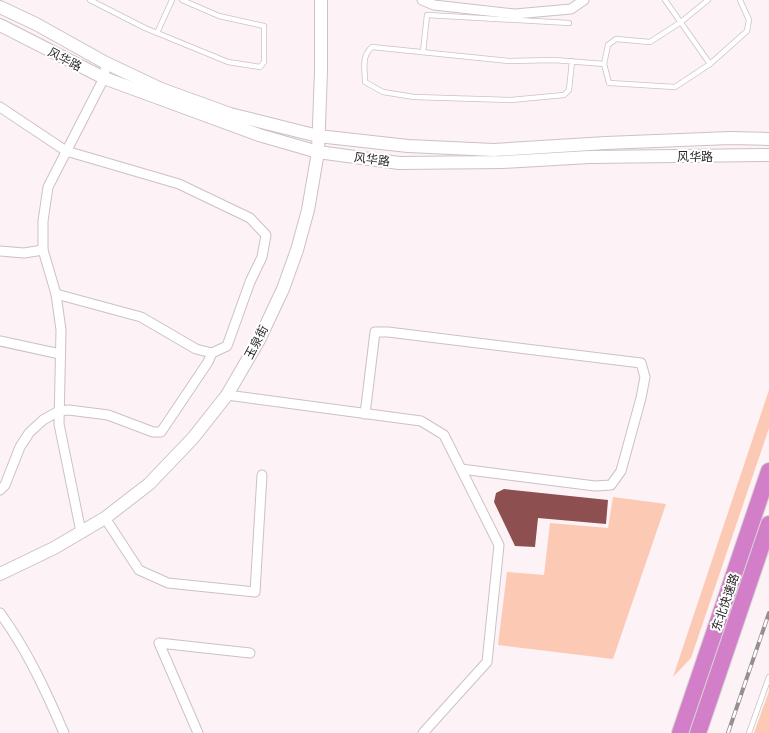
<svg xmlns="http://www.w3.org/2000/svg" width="769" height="733" font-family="'PT Serif','Noto Sans SC',serif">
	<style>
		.green { fill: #fcc9b4 }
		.building { fill: #8d4f4f }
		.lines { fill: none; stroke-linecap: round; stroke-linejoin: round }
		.service-casing { stroke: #ccc1c4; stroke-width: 6 }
		.minor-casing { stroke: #ccc1c4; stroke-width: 11 }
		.tertiary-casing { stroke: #ccc1c4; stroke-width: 14 }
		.trunk-casing { stroke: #d5d4d4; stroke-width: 18 }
		.service { stroke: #fff; stroke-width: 4.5 }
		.minor { stroke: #fff; stroke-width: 9 }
		.tertiary { stroke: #fff; stroke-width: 12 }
		.trunk { stroke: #d27ec8; stroke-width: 16 }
		.rail-casing { stroke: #968f91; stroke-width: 4 }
		.rail { stroke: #fff; stroke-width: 2.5; stroke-dasharray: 8; stroke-linecap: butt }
		.labels { text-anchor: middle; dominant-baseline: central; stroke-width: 4; stroke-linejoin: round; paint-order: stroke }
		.street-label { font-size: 12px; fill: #2b2728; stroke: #fff }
	</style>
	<rect width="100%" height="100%" fill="#fdf2f5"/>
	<g class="green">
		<path d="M769 390V428L691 658 673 677Z"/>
		<path d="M613 497 666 504 613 659 498 645 507 572 544 575 550 523 608 528Z"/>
		<path d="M769 691V733H754Z"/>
	</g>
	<path class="building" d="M504 489 608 500 606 524 538 518 535 547 515 546 494 502 496 493Z"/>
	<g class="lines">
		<g class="service-casing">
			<g id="service">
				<path d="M90 0 145 28 228 62 260 67 264 62V26L219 16 182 0"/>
				<path d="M665 0 710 64"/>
				<path d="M708 0 681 22 650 42 616 39 608 45 604 64 609 83 675 87 710 64 747 31 749 20 740 0"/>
				<path d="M157 33 172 0"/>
				<path d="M423 52 427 15 569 23"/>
				<path d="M572 61 569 90 564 95 511 100 414 97 383 92 365 82C365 68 361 57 372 47L509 61 554 60 604 64"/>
				<path d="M749 733 769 677"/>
			</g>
		</g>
		<g class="minor-casing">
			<g id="minor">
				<path d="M422 0 434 5 515 14 571 9 584 0"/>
				<path d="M0 107 66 151 179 184 250 218 266 235 262 257 250 282 227 346 212 353 196 349 141 317 56 294"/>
				<path d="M0 251 24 253 43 250"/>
				<path d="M0 341 60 354"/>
				<path d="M227 395 421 421 444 435 499 545 487 662 423 733"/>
				<path d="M365 414 375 332H388L641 363 645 377 641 398 621 471 611 485 595 486 461 469"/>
				<path d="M0 490 5 485 20 447 29 433 43 420 59 411 69 410 108 415 153 432H161L208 362 212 353"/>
				<path d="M105 518 139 570 168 583 255 592 262 475"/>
				<path d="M81 532 59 424 61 330 56 294 43 250V221L48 187 104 78 106 63"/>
				<path d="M0 613C27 650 46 691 64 733"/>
				<path d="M198 733 159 643 250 653"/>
			</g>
		</g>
		<g class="tertiary-casing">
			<g id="tertiary">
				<path d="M0 7 36 24 106 63 161 89 230 114 318 136 408 146 494 150 606 143 730 138 769 139"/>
				<path d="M0 25 104 78 259 135 318 152 399 163 503 162 589 157 769 155"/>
				<path d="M0 574 54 548 105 518 149 484 193 438 227 395 259 340 283 289 297 250 308 210 318 152 321 71V0"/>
			</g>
		</g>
		<g class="trunk-casing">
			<g id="trunk">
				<path d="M680 733 769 471"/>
				<path d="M698 733 769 524"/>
			</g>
		</g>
		<use href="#service" class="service"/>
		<use href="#minor" class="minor"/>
		<use href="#tertiary" class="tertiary"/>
		<use href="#trunk" class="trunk"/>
		<g class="rail-casing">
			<path id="rail" d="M728 733 769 613"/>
		</g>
		<use href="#rail" class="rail"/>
	</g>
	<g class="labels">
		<g class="street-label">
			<text transform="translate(65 59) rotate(27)">风华路</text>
			<text x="695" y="156">风华路</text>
			<text transform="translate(372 159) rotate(7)">风华路</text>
			<text transform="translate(256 342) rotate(-62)">玉泉街</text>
			<text transform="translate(725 602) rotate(-71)">东北快速路</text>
		</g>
	</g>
</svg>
